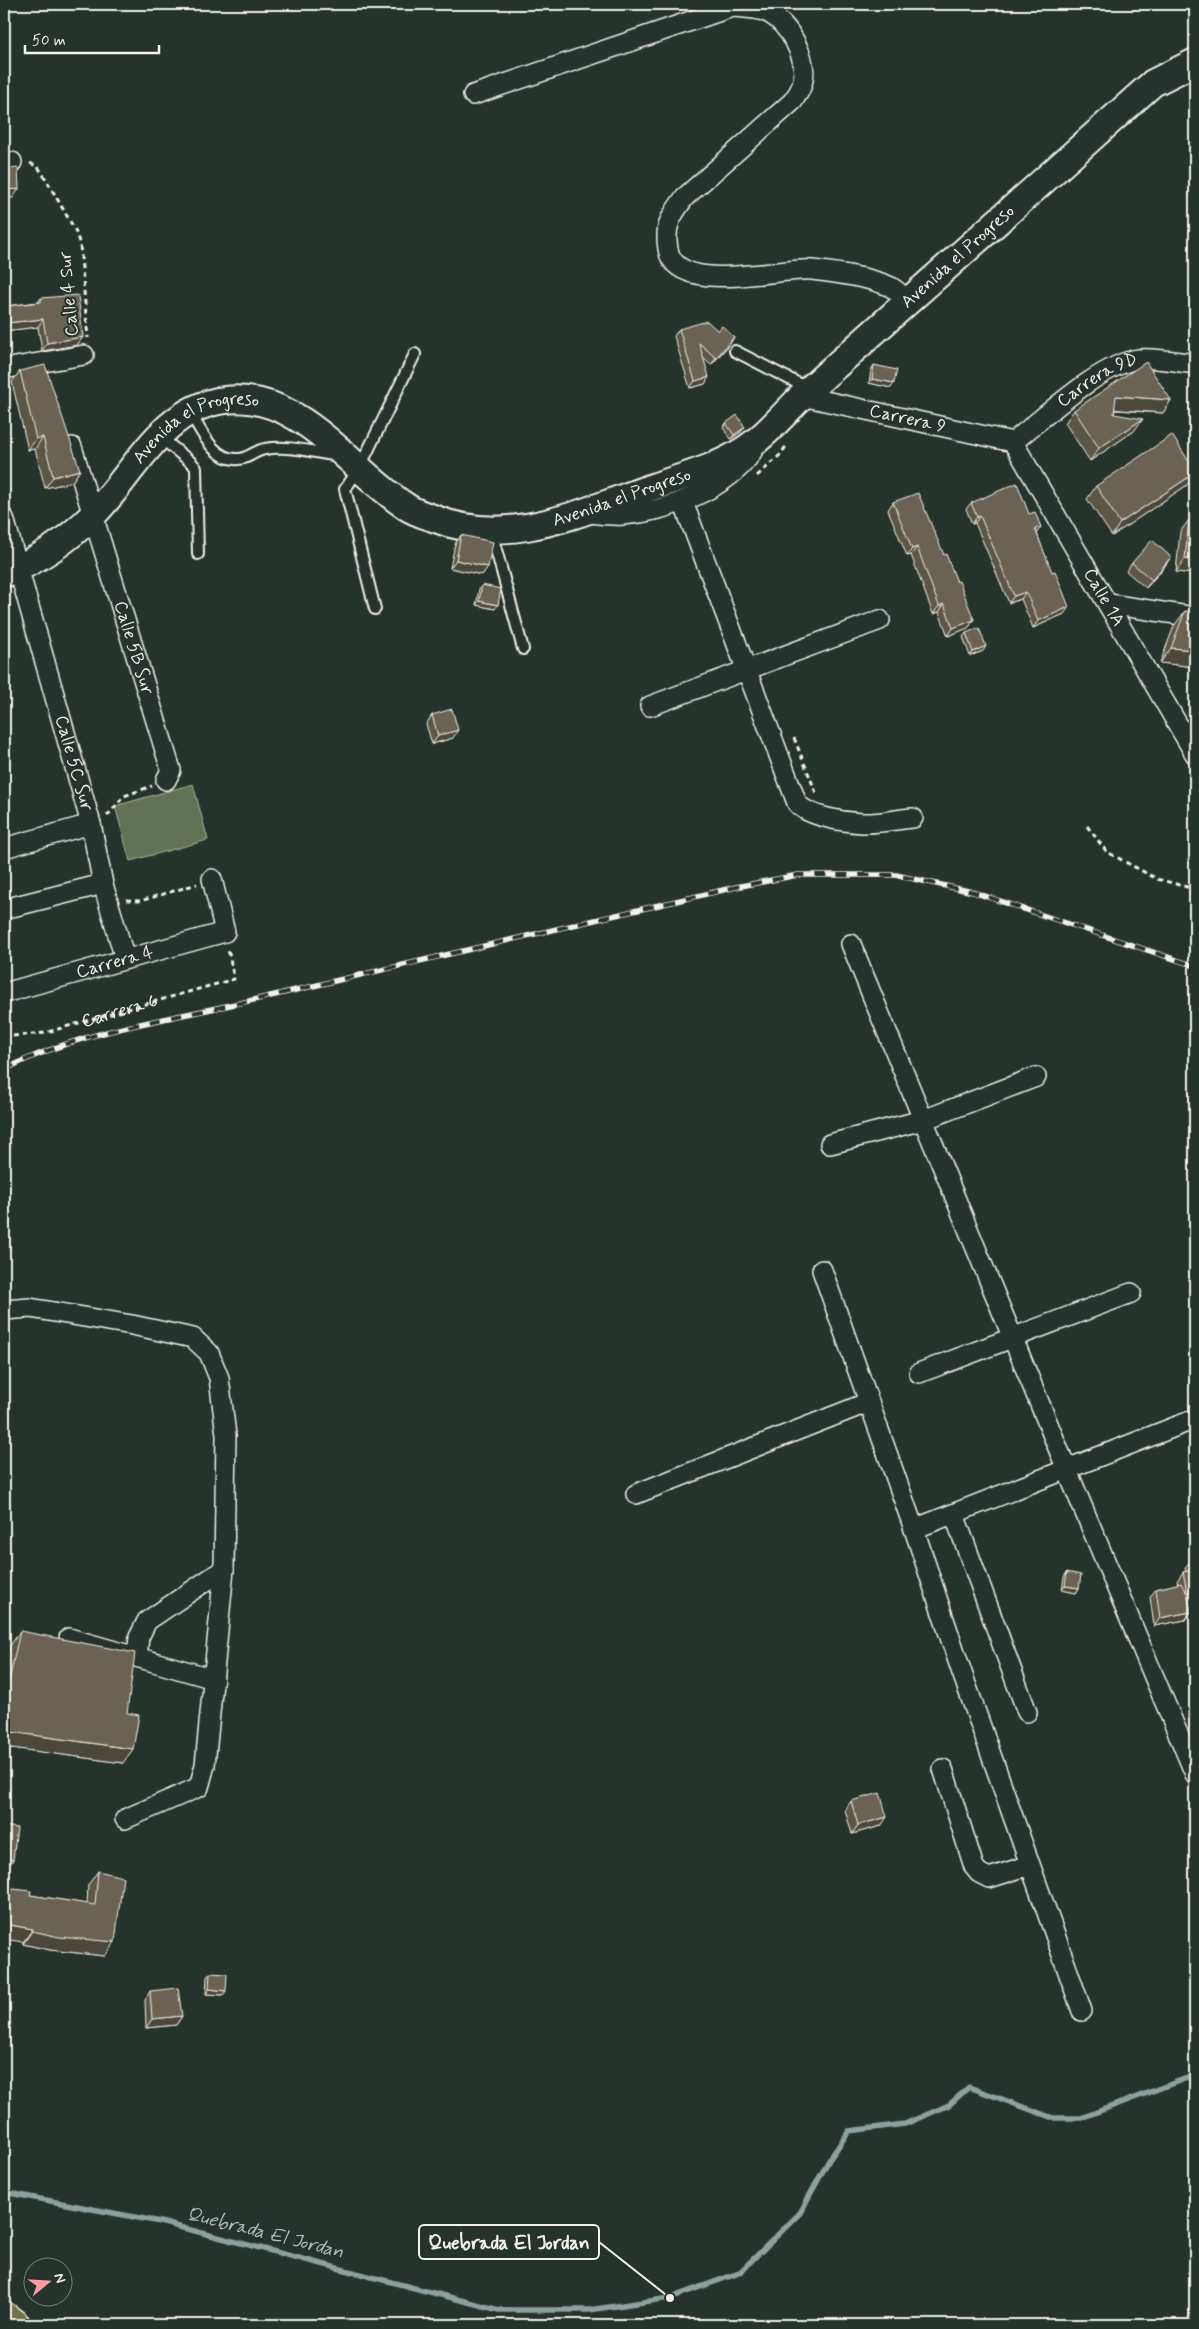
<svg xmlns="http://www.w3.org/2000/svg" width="1199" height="2329" font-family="Mynerve,sans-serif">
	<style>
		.green { fill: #647254; stroke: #acb29e }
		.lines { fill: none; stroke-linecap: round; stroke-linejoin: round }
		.stream { stroke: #8da19f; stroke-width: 5.5 }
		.service-casing { stroke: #f4f1e8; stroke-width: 14 }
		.minor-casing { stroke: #f4f1e8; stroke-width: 22 }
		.secondary-casing { stroke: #f4f1e8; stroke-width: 30 }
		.trunk-casing { stroke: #f4f1e8; stroke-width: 31 }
		.path { stroke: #f4f1e8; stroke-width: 3; stroke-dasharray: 5 4; stroke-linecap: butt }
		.service { stroke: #26332d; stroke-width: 10 }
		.minor { stroke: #26332d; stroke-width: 19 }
		.secondary { stroke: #26332d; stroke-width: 26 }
		.trunk { stroke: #6f704a; stroke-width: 28 }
		.rail-casing { stroke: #f4f1e8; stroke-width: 5.5 }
		.rail { stroke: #26332d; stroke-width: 4; stroke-dasharray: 11; stroke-linecap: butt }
		.wall { fill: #5c5647; stroke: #f4f1e8 }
		.shaded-wall { fill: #4b463a; stroke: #f4f1e8 }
		.building { fill: #6b6453; stroke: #f4f1e8 }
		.labels { text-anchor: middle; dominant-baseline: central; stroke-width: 4; stroke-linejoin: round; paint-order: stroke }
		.street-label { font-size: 18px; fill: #f4f1e8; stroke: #26332d }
		.water-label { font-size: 19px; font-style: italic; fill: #afbcb7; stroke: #26332d }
		.leader { fill: none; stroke: #f4f1e8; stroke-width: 2 }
		.callout-dot { fill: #f4f1e8; stroke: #26332d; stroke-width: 2 }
		.callout { fill: #26332d; stroke: #f4f1e8; stroke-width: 2 }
		.callout-label { font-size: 19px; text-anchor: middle; font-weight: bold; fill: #f4f1e8 }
	</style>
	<rect width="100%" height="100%" fill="#26332d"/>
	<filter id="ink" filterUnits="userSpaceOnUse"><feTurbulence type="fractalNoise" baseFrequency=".02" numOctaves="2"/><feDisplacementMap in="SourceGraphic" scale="10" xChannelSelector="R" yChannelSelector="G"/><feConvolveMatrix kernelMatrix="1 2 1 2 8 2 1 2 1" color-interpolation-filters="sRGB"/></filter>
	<g filter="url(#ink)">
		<path class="green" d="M193 784 208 840 130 861 115 806Z"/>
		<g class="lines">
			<path class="stream" d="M4 2192 160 2222 499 2310H589L670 2298 739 2273 800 2213 829 2160 849 2131 905 2124 949 2105 969 2087 1053 2118H1081L1195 2075"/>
			<g class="service-casing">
				<g id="service">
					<path d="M735 351 809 389"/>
					<path d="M190 412C201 431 216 466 244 458 251 456 257 450 265 449 287 445 312 452 334 455"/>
					<path d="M160 437 192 463 196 468 198 554"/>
					<path d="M491 531 523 649"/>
					<path d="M375 609 345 489 359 469 415 354"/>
				</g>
			</g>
			<g class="minor-casing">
				<g id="minor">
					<path d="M473 95 732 7C743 8 757 8 766 12 788 21 810 60 802 84 801 90 796 96 793 101L685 197C671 216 664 225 668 249 676 297 780 267 812 270 836 273 870 277 891 287 897 291 903 296 909 301"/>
					<path d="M4 164 12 162"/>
					<path d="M4 369 84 355"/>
					<path id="s2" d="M802 396 1013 442"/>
					<path id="s3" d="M1013 442 1195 754"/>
					<path id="s4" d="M1013 442C1045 417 1099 365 1138 359 1154 357 1179 362 1195 364"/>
					<path id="s5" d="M72 447 171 770 166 780"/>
					<path d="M683 502 797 803C808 817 845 822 862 823 878 824 897 819 913 818"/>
					<path d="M589 513C600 514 612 516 623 515 666 512 728 489 752 452"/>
					<path id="s6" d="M4 518 91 824 103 884 125 959"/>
					<path d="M1109 604 1195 617"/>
					<path d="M650 706 880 620"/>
					<path d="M4 848 91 824"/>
					<path d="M4 909 103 884"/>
					<path d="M851 944 1067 1470 1195 1774"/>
					<path id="s7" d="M4 993 225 932 212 879"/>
					<path d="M830 1144 923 1120 1036 1077"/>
					<path d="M822 1270 869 1402"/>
					<path d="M4 1310 30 1308 132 1325 193 1338 209 1353 219 1378 226 1435 224 1569 147 1621 139 1637 137 1656"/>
					<path d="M919 1373 1131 1293"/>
					<path d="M636 1494 869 1402 914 1529 1195 1419"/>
					<path d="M954 1514 1027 1712"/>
					<path d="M914 1529 961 1670 1082 2011"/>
					<path d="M69 1638 214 1679"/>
					<path d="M943 1769 974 1867 979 1873 989 1878 1030 1865"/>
					<path d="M125 1819 199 1787 205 1765 224 1569"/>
				</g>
			</g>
			<g class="secondary-casing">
				<g id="secondary">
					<path id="s8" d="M4 574C37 561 68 540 94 514 134 474 162 407 225 400 302 391 349 470 407 507 414 512 424 515 433 518 507 548 576 514 647 489 677 478 711 470 739 453 763 439 782 416 802 396L1153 83 1195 62"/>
				</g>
			</g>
			<g class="trunk-casing">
				<path id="trunk" d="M4 2316 16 2325"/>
			</g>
			<g class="path">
				<path d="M30 163 38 167 43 174 75 230 80 245 88 338"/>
				<path d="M757 476 780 455 787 445"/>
				<path d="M794 738 817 795"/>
				<path d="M107 816 124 796 152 786"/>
				<path d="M1087 826 1107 852 1157 879 1195 889"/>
				<path d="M126 900 140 901 197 884"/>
				<path id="s1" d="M4 1037 44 1033 234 979 228 949"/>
			</g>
			<use href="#service" class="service"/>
			<use href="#minor" class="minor"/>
			<use href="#secondary" class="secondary"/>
			<use href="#trunk" class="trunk"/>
			<g class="rail-casing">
				<path id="rail" d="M4 1070C85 1028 175 1019 262 998 420 961 578 924 736 887L798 875H896L973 892 1195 966"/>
			</g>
			<use href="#rail" class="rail"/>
		</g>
		<g class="wall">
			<path d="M41 298 83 337 77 345 42 351 38 327 4 331V308L6 306 38 302Z"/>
			<path d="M679 329 718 331 730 344 711 365 703 358 705 384 690 388 674 336Z"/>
			<path d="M874 365 891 388 869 383 871 370Z"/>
			<path d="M20 371 80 470 72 482 45 488 35 449 28 450 12 382Z"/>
			<path d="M1171 400 1163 413 1115 410 1114 414 1134 431 1090 461 1065 423 1074 410Z"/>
			<path d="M726 423 742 431 731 439 723 428Z"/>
			<path d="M1187 485 1112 536 1087 499 1096 486Z"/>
			<path d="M893 502 944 555 957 582 974 620 968 628 948 636 939 612 933 614 911 555 907 556 888 510Z"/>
			<path d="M971 503 1037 533 1064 614 1033 628 1021 599 1009 603 975 523 972 524 966 509Z"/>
			<path d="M1189 520H1195V574L1176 572 1180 532Z"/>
			<path d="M461 535 488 567 482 575 450 568 455 544Z"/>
			<path d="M1132 563 1165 566 1146 588 1126 571Z"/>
			<path d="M482 585 495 609 476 605 479 589Z"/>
			<path d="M1185 611 1195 667 1160 663 1174 626Z"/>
			<path d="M966 633 983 651 970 656 963 637Z"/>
			<path d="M432 715 453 738 432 744 426 724Z"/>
			<path d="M1195 1559 1188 1599 1191 1612 1185 1620 1154 1626 1150 1597 1156 1589 1178 1584 1177 1581 1183 1572H1186L1185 1568 1191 1560Z"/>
			<path d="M1067 1572 1079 1588 1076 1593 1062 1590 1064 1577Z"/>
			<path d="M20 1631 127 1713 123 1763 4 1747V1673L10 1646Z"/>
			<path d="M851 1801 881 1826 852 1834 845 1810Z"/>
			<path d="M98 1871 105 1956 50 1950 23 1944 30 1895 87 1904 88 1885Z"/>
			<path d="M210 1973 223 1995 206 1994 207 1977Z"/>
			<path d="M150 1991 182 2016 176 2025 146 2028 145 2000Z"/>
		</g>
		<g class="shaded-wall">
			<path d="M19 189 13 198H4V190Z"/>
			<path d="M43 319 38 327 4 331V328L7 323Z"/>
			<path d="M83 337 77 345 42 351 47 343Z"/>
			<path d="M734 337 730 344 711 365 716 358Z"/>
			<path d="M709 377 705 384 690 388 695 381Z"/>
			<path d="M872 379 894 383 891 388 869 383Z"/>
			<path d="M1116 396 1171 400 1163 413 1108 409Z"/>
			<path d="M1143 419 1134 431 1090 461 1099 448Z"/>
			<path d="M745 427 742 431 731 439 734 435Z"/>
			<path d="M43 437 35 449 28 450 36 439Z"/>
			<path d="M80 470 72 482 45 488 53 477Z"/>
			<path d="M1195 473 1187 485 1112 536 1120 523Z"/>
			<path d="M980 516 975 523 972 524 977 517Z"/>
			<path d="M1041 527 1036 534 1035 529Z"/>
			<path d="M917 547 911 555 907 556 912 549Z"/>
			<path d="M1171 557 1165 566 1146 588 1152 580Z"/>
			<path d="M1185 559 1195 560V574L1176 572Z"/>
			<path d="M456 560 488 567 482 575 450 568Z"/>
			<path d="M1026 592 1021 599 1009 603 1014 596Z"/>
			<path d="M479 601 498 605 495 609 476 605Z"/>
			<path d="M944 604 939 612 933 614 939 606Z"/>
			<path d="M1069 607 1064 614 1033 628 1038 621Z"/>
			<path d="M974 620 968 628 948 636 953 628Z"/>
			<path d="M986 646 983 651 970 656 973 652Z"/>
			<path d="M1171 648 1195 650V667L1160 663Z"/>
			<path d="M458 730 453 738 432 744 438 736Z"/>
			<path d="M1065 1586 1079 1588 1076 1593 1062 1590Z"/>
			<path d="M1195 1591V1598L1181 1601 1187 1592Z"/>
			<path d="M1191 1612 1185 1620 1154 1626 1160 1618Z"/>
			<path d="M4 1731 133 1749 123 1763 4 1747Z"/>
			<path d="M887 1817 881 1826 852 1834 858 1825Z"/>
			<path d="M4 1858 13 1860 4 1872Z"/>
			<path d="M4 1924 33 1929 23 1942 4 1939Z"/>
			<path d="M32 1931 115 1942 105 1956 50 1950 23 1944Z"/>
			<path d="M209 1989 226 1991 223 1995 206 1994Z"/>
			<path d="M182 2016 176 2025 146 2028 152 2019Z"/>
		</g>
		<g class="building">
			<path d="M18 168 19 189 4 190V169Z"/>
			<path d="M78 295 83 337 47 343 43 319 7 323 6 306 41 302V298Z"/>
			<path d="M707 321 718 331 722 326 734 337 716 358 699 343 709 377 695 381 679 329Z"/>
			<path d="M1146 362 1171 400 1116 396 1114 414 1143 419 1099 448 1074 410Z"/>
			<path d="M45 365 80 470 53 477 43 437 36 439 20 371Z"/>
			<path d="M874 365 897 370 894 383 872 379Z"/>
			<path d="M737 415 745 427 734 435 726 423Z"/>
			<path d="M1172 435 1195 471V473L1120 523 1096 486Z"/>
			<path d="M1017 483 1029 514 1035 512 1041 527 1035 529 1052 572 1055 571 1069 607 1038 621 1026 592 1014 596 980 516 977 517 971 503Z"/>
			<path d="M918 493 944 555 946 554 957 582 959 581 974 620 953 628 944 604 939 606 917 547 912 549 893 502Z"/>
			<path d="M1189 520H1195V560L1185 559Z"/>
			<path d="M461 535 493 542 488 567 456 560Z"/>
			<path d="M1152 540 1171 557 1152 580 1132 563Z"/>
			<path d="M482 585 501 589 498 605 479 601Z"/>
			<path d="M1185 611 1195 612V650L1171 648Z"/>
			<path d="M979 628 986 646 973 652 966 633Z"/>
			<path d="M452 709 458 730 438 736 432 715Z"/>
			<path d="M1195 1559V1591L1187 1592 1183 1572 1193 1570 1191 1560Z"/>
			<path d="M1067 1572 1081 1575 1079 1588 1065 1586Z"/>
			<path d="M1181 1583 1187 1593 1191 1612 1160 1618 1156 1589Z"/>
			<path d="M20 1631 135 1653 127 1713 139 1715 133 1749 4 1731V1694H6Z"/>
			<path d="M4 1761 6 1762 4 1774Z"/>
			<path d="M880 1793 887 1817 858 1825 851 1801Z"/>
			<path d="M4 1826 17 1828 13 1860 4 1858Z"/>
			<path d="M98 1871 123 1877 115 1942 59 1937 32 1931 33 1929 4 1924V1888L31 1891 30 1895 95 1905Z"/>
			<path d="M210 1973 227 1974 226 1991 209 1989Z"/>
			<path d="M178 1988 182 2016 152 2019 150 1991Z"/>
		</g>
	</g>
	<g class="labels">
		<g class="street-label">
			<text stroke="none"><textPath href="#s8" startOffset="1148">Avenida el Progreso</textPath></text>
			<text transform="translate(69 294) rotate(-95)">Calle 4 Sur</text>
			<text stroke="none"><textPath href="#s4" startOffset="105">Carrera 9D</textPath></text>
			<text stroke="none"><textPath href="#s2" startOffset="108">Carrera 9</textPath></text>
			<text stroke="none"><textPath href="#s8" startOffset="249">Avenida el Progreso</textPath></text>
			<text stroke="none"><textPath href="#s8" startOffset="728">Avenida el Progreso</textPath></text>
			<text stroke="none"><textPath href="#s3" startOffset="180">Calle 1A</textPath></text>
			<text stroke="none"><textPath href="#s5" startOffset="210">Calle 5B Sur</textPath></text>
			<text stroke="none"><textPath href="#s6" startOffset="255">Calle 5C Sur</textPath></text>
			<text stroke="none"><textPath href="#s7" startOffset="115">Carrera 4</textPath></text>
			<text stroke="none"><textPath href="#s1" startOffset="119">Carrera 6</textPath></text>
		</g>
		<g class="water-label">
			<text transform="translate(265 2233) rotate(14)">Quebrada El Jordan</text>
		</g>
	</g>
	<path class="leader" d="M670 2298L599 2242"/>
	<circle class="callout-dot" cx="670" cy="2298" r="5"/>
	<rect class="callout" x="419" y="2225" width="180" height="34" rx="5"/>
	<g class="callout-label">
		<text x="509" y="2249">Quebrada El Jordan</text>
	</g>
	<rect width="1199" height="2329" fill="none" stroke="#26332d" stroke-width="20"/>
	<rect x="10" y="10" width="1179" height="2309" fill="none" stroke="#f4f1e8" stroke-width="2" filter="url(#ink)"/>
	<g transform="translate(48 2282) rotate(72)"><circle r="24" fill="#26332d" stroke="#787f78"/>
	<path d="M0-4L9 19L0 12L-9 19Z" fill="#ff9aa2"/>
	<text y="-8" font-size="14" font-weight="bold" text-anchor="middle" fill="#f4f1e8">N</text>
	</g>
	<path d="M25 45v8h134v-8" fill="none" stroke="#f4f1e8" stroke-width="2.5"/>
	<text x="32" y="45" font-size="15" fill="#f4f1e8" stroke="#26332d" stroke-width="4" paint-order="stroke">50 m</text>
</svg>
